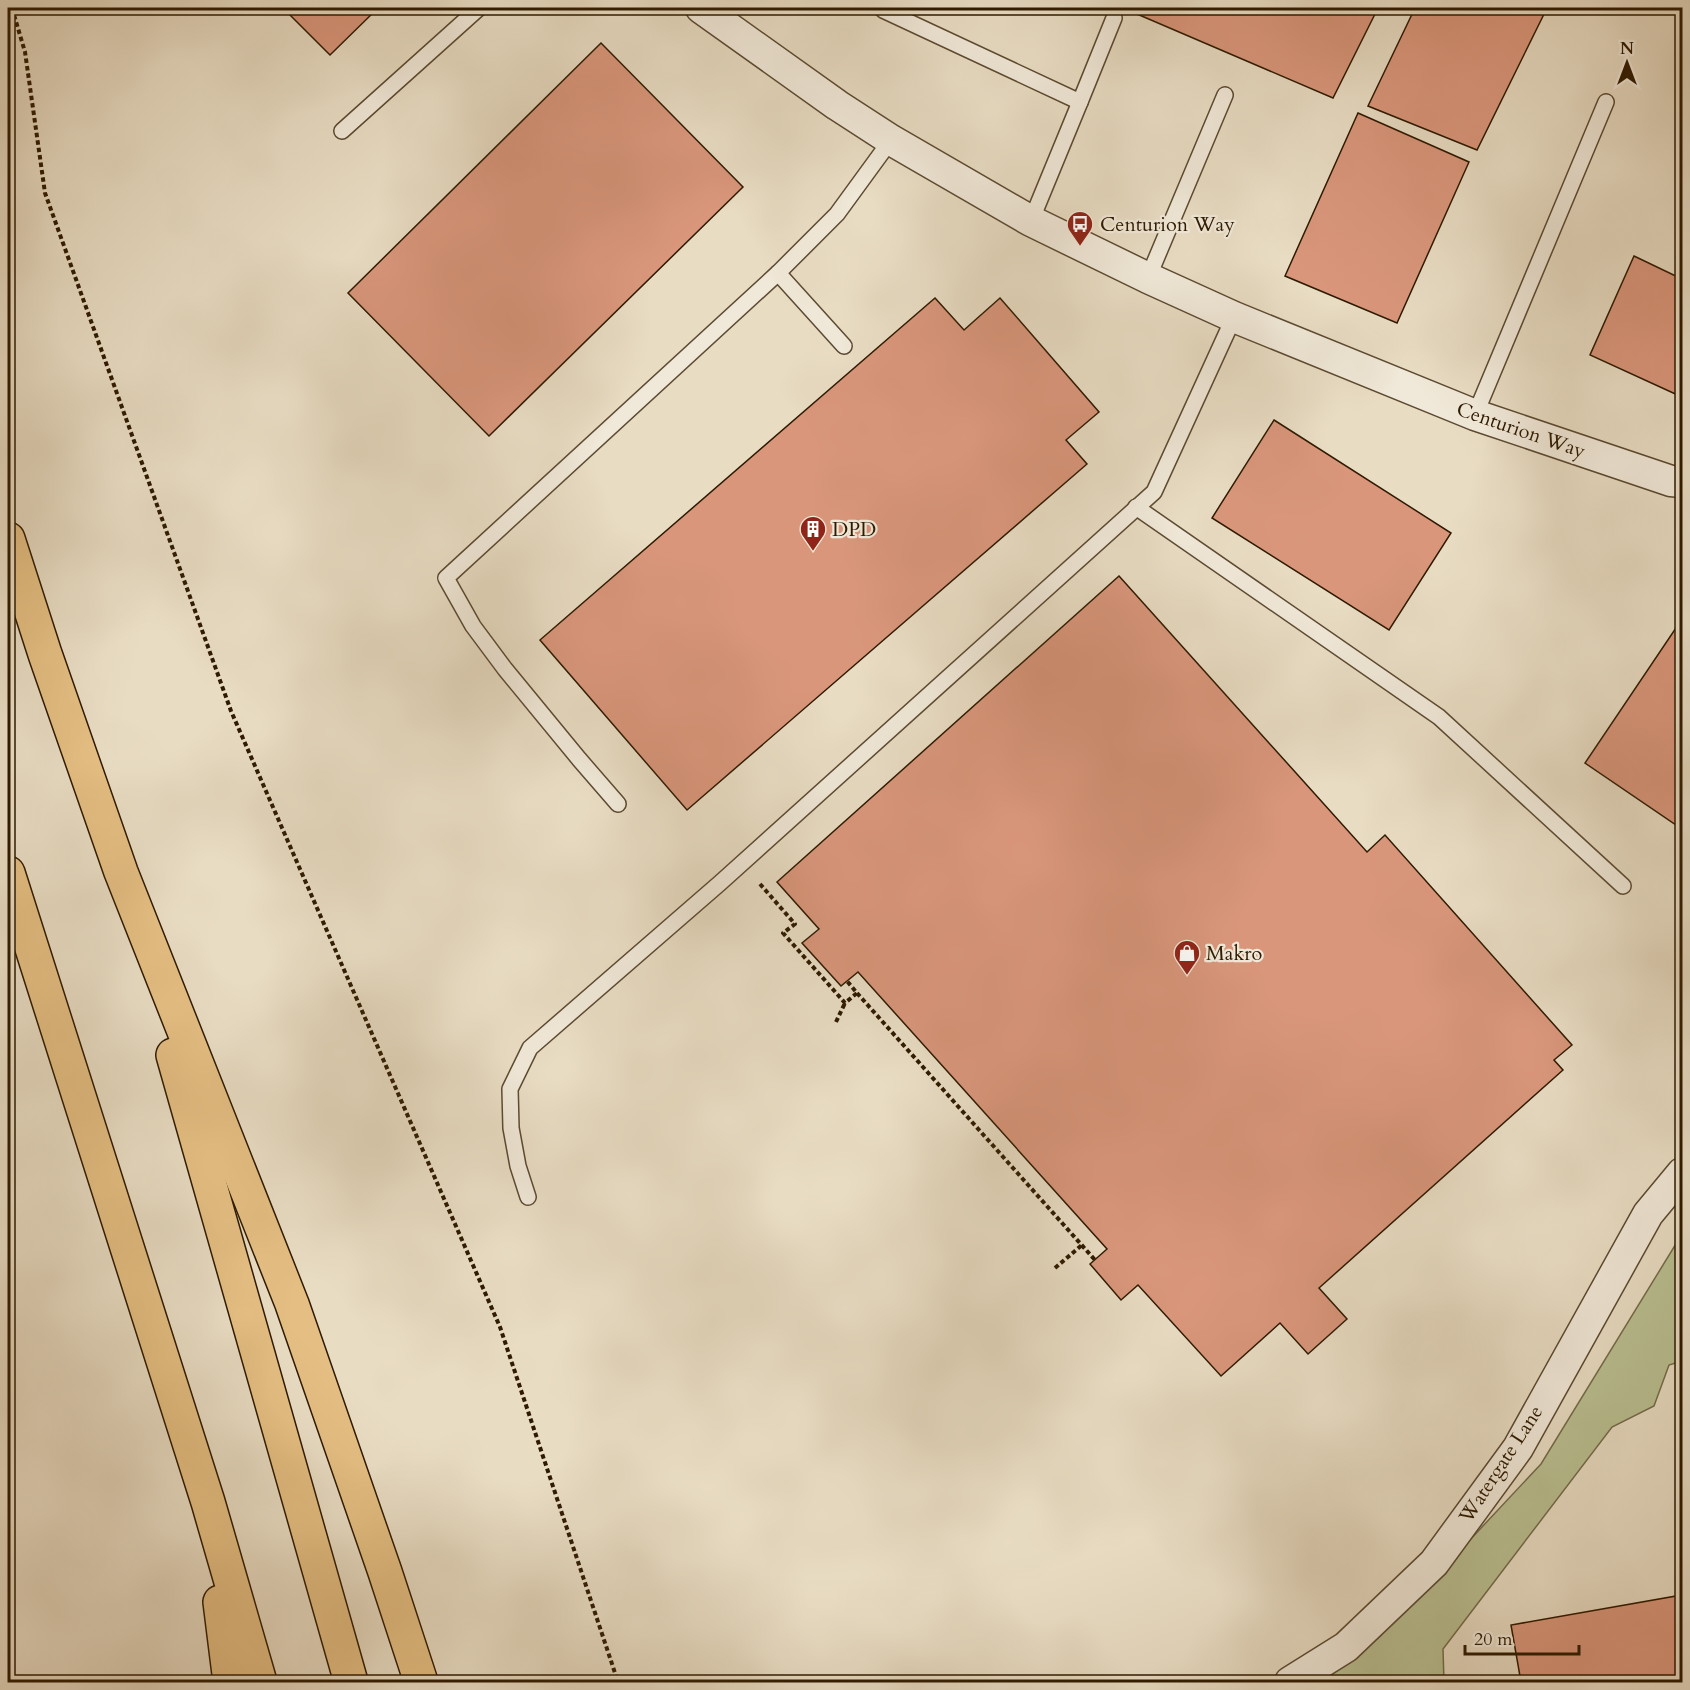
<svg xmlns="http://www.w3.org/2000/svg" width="1690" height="1690" font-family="Cardo,serif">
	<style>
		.green { fill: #b9bf92; stroke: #746c49; stroke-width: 1.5 }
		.building { fill: #d9967b; stroke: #2e1a00; stroke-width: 1.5 }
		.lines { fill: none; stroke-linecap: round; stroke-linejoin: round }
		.service-casing { stroke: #5c4a31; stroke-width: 18 }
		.minor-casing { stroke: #5c4a31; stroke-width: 33 }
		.motorway-casing { stroke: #2e1a00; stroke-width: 36 }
		.path { stroke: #2e1a00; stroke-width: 4; stroke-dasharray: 4.5 3; stroke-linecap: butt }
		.service { stroke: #f0e8d8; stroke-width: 15 }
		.minor { stroke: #f0e8d8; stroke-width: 30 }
		.motorway { stroke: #e4be82; stroke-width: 33 }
		.labels { text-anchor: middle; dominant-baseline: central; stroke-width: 4.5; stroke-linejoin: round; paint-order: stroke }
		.poi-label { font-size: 20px; fill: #2e1a00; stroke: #f0e8d8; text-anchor: start }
		.street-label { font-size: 20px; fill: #2e1a00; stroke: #f0e8d8 }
	</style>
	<rect width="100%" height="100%" fill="#e8dcc3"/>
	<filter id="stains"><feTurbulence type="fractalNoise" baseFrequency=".00333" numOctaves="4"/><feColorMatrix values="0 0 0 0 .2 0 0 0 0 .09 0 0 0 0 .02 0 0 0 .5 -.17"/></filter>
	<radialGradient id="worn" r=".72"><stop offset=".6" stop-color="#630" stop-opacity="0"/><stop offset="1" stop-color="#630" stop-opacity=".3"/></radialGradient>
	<path class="green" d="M1682 1234V1361L1669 1365 1654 1406 1612 1427 1443 1649 1444 1682H1311L1378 1638 1541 1464Z"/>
	<g class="building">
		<path d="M283 8H378L330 55Z"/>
		<path d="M1123 8H1378L1333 98Z"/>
		<path d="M1415 8H1547L1477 150 1368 106Z"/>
		<path d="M601 43 743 187 489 436 348 293Z"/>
		<path d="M1358 113 1469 162 1397 323 1285 276Z"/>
		<path d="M1634 256 1682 279V397L1590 355Z"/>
		<path d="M935 298 964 330 1000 298 1099 412 1066 440 1087 464 687 810 540 640Z"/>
		<path d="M1274 420 1451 533 1389 630 1212 518Z"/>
		<path d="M1119 576 1367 852 1385 835 1572 1045 1554 1060 1563 1070 1319 1288 1347 1319 1308 1354 1280 1323 1221 1376 1138 1285 1121 1300 1090 1264 1107 1249 858 972 841 986 802 943 819 929 777 882Z"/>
		<path d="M1682 619V829L1585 763Z"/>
		<path d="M1682 1595V1682H1521L1511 1625Z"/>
	</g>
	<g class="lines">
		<g class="service-casing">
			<g id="service">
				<path d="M883 10 1080 102 1114 18"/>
				<path d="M342 131 479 8"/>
				<path d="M1031 221 1080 102"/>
				<path d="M778 273 844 346"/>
				<path d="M1148 278 1225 95"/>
				<path d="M1475 415 1606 102"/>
				<path d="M1136 507 1439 717 1623 886"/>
				<path d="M618 804 579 759 505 669 473 626 446 578 778 273 837 214 891 140"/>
				<path d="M528 1197 518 1166 511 1128 510 1089 530 1048 720 883 1154 492 1234 317"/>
			</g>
		</g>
		<g class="minor-casing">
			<g id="minor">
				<path d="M701 8 837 105 891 140 1031 221 1148 278 1234 317 1475 415 1671 481 1682 482"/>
				<path d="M1290 1682 1346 1647 1434 1563 1518 1448 1648 1214 1682 1173"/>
			</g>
		</g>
		<g class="motorway-casing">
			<g id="motorway">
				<path d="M8 539 45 654 121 872 292 1304 385 1572 421 1682"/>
				<path d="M8 873 208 1502 260 1682"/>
				<path d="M173 1055 351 1682"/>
				<path d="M220 1602 230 1682"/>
			</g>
		</g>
		<g class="path">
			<path d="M12 8 25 52 45 193 231 711 500 1327 618 1682"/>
			<path d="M760 884 795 924 783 933 845 1003 857 993 847 981"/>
			<path d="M857 993 1095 1260"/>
			<path d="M836 1022 845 1003"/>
			<path d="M1055 1268 1082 1245"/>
		</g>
		<use href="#service" class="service"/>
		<use href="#minor" class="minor"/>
		<use href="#motorway" class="motorway"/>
	</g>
	<defs>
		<g id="bus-pin" transform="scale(1.35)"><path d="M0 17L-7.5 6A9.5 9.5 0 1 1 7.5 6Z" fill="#8f2418" stroke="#f0e8d8"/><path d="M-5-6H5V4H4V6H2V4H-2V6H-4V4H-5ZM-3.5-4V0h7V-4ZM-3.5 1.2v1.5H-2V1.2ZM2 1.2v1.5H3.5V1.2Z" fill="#fff"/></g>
		<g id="building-pin" transform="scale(1.35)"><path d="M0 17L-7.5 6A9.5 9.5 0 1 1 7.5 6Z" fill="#8f2418" stroke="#f0e8d8"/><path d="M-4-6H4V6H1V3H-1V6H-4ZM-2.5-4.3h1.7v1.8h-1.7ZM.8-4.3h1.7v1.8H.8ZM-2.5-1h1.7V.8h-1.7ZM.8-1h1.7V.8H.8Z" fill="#fff"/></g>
		<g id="shop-pin" transform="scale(1.35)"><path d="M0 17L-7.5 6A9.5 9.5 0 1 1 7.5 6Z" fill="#8f2418" stroke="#f0e8d8"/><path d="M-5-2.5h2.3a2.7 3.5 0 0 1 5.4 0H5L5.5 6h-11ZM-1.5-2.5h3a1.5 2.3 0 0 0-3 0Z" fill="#fff"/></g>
	</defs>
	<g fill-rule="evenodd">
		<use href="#bus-pin" x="1080" y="224"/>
		<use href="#building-pin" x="813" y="529"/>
		<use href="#shop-pin" x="1187" y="953"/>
	</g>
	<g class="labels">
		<g class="poi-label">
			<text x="1100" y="224">Centurion Way</text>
			<text x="832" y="529">DPD</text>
			<text x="1206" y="953">Makro</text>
		</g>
		<g class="street-label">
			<text transform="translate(1521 430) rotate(19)">Centurion Way</text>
			<text transform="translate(1501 1464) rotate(-57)">Watergate Lane</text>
		</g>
	</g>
	<rect width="1690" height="1690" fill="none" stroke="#e8dcc3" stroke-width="30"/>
	<rect x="9" y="9" width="1672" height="1672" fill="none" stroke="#2e1a00" stroke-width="3"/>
	<rect x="15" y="15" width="1660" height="1660" fill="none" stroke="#2e1a00" stroke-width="1.5"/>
	<g transform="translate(1627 63)" stroke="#f0e8d8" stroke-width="4.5" paint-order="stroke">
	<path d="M0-4.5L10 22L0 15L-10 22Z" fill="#2e1a00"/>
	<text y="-9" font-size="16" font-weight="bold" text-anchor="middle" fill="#2e1a00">N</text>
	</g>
	<path d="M1465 1645v9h114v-9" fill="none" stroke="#2e1a00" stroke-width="3"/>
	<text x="1474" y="1645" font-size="18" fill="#2e1a00" stroke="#f0e8d8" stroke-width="4.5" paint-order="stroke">20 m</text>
	<rect width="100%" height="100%" filter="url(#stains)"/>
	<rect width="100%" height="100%" fill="url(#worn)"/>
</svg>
